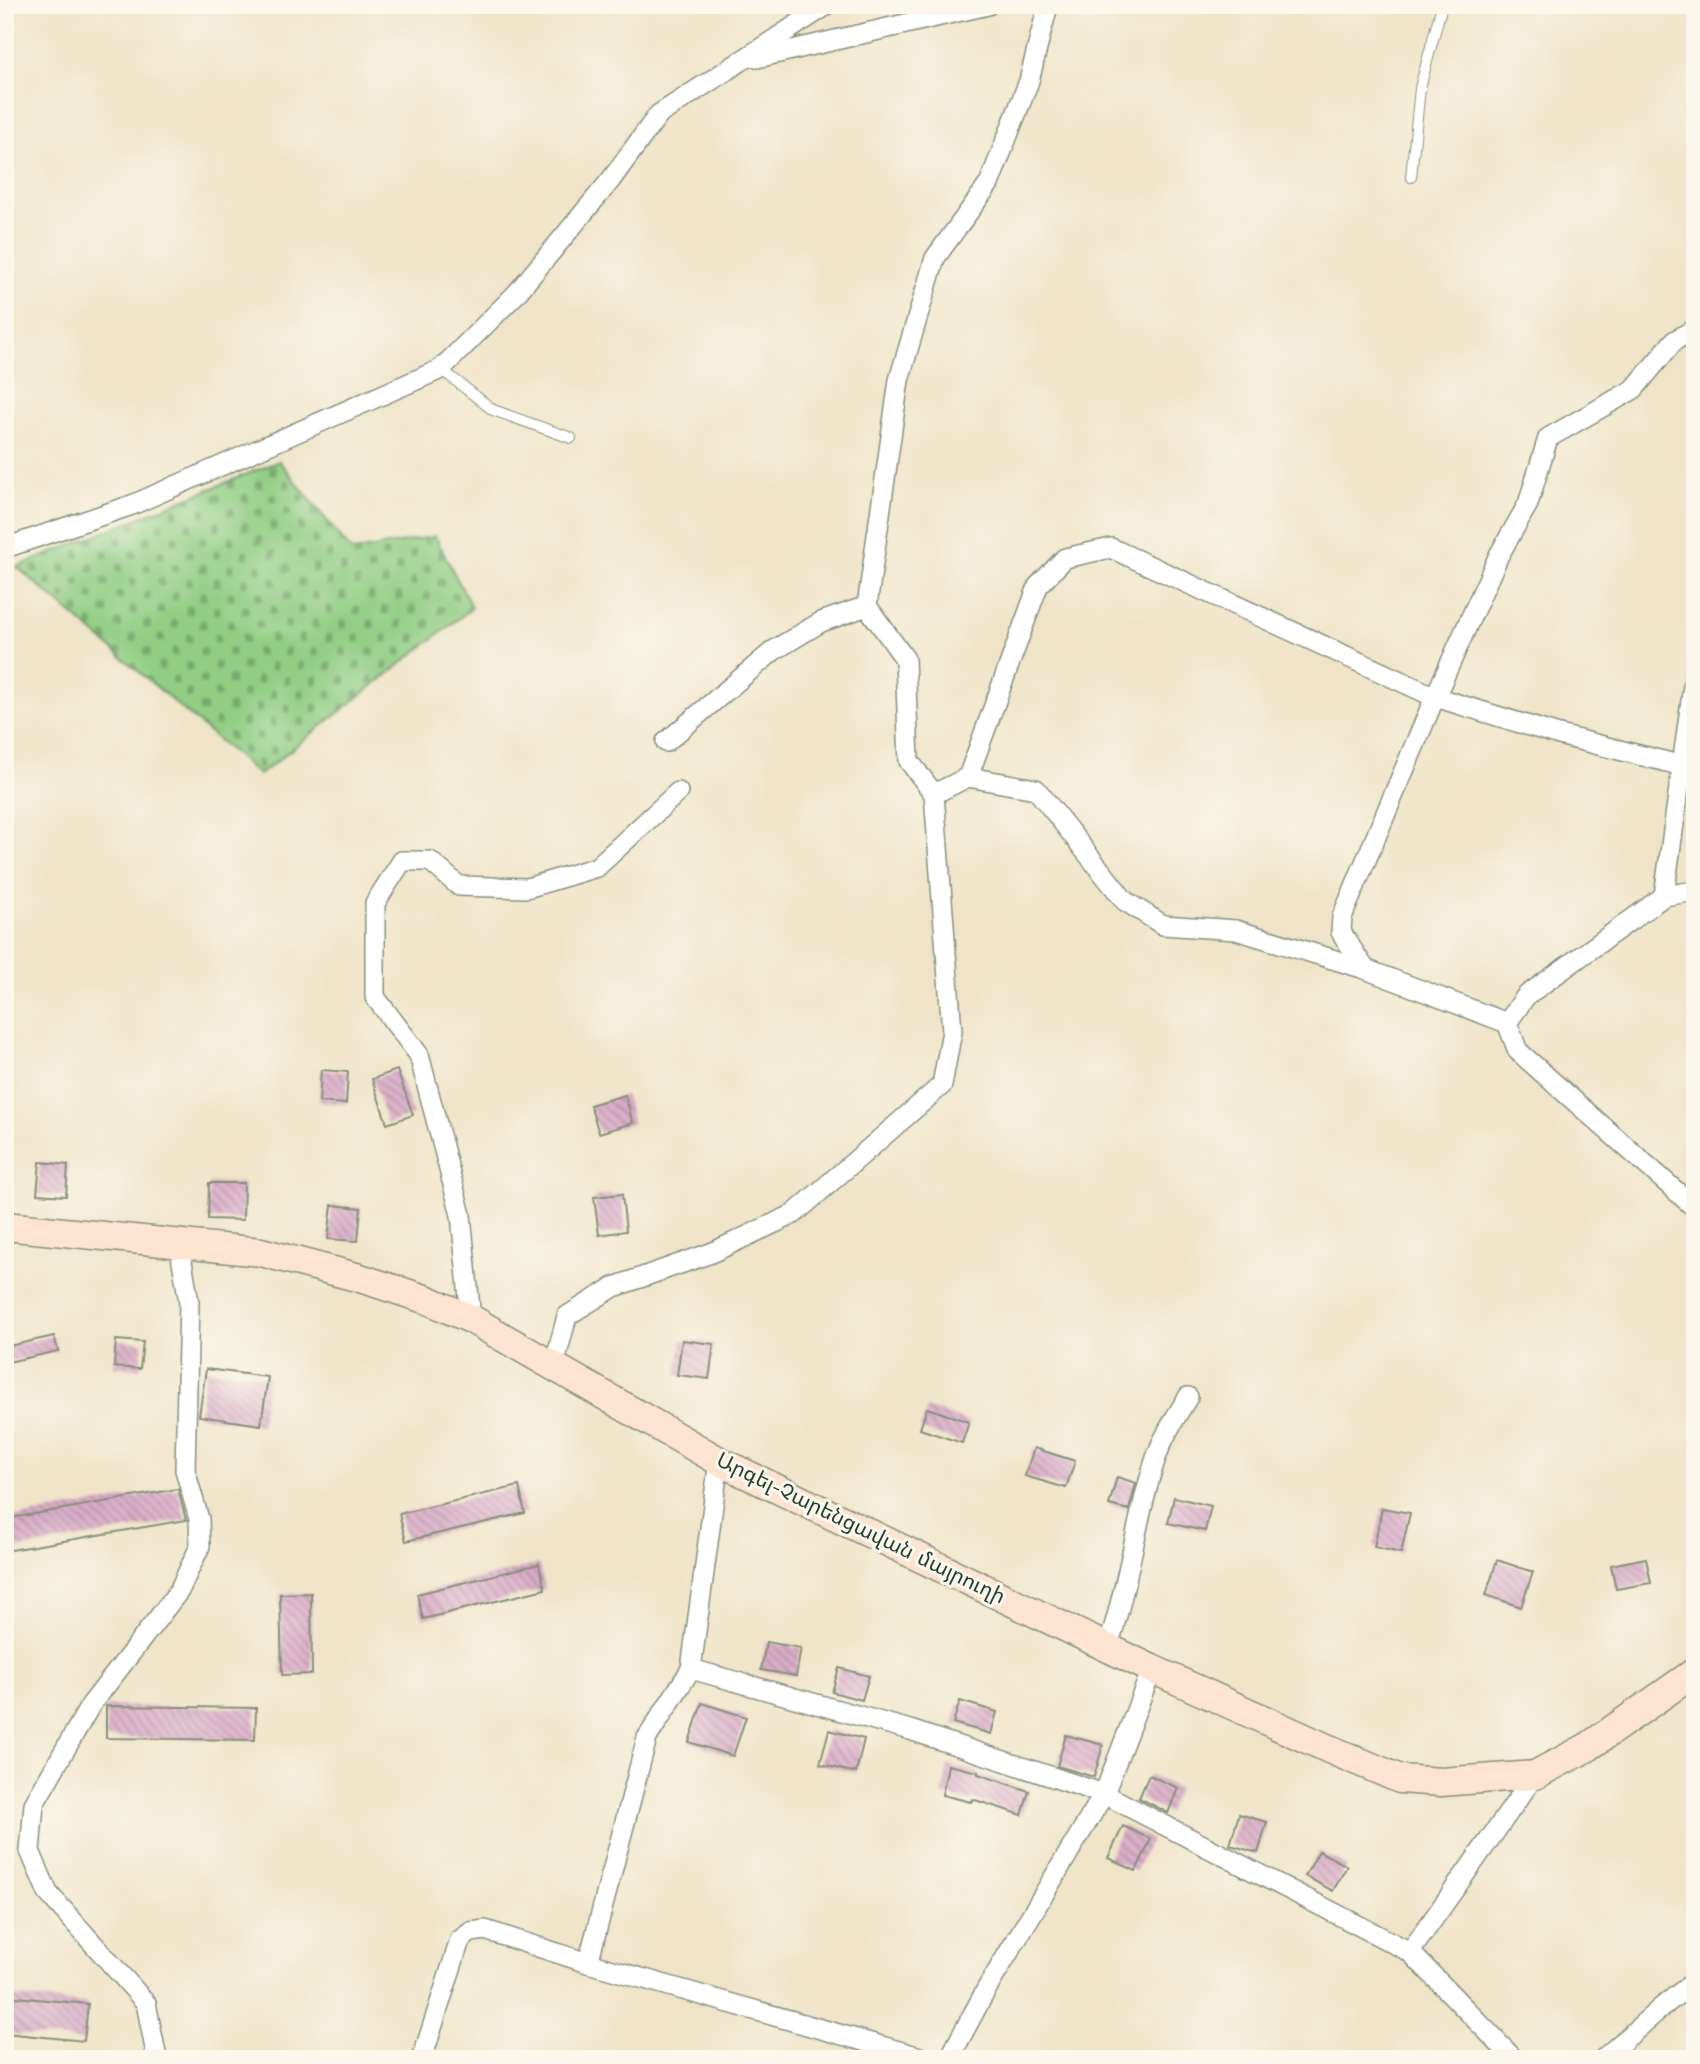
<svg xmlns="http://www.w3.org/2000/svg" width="1700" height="2064" font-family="'Comic Neue','Noto Sans Armenian',sans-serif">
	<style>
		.cemetery { fill: url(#cemetery-stones); stroke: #58865c; stroke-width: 2 }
		.building { fill: url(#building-back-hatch) }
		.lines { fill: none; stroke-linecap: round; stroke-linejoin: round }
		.lane-casing { stroke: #87907e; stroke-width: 12 }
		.street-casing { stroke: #87907e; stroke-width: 22 }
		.secondary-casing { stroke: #87907e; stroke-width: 31 }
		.lane { stroke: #fff; stroke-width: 10 }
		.street { stroke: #fff; stroke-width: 19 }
		.secondary { stroke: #fde4d1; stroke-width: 28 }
		.labels { text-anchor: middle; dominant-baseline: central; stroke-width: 6; stroke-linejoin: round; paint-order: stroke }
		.street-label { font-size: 21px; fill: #1f3d34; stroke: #fbf7ec }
	</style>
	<defs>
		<pattern id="cemetery-stones" width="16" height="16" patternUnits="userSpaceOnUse" patternTransform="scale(1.75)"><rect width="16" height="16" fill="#91ce84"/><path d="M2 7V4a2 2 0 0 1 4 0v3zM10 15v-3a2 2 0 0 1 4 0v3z" fill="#76a86d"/></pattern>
		<pattern id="building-back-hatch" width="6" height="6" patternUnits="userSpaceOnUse" patternTransform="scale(1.75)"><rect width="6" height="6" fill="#d9aac6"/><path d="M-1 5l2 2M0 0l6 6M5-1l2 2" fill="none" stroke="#af8ca2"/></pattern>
	</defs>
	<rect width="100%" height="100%" fill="#fbf7ec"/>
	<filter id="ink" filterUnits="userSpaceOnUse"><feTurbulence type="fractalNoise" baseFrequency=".0143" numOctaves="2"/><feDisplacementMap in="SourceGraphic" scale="14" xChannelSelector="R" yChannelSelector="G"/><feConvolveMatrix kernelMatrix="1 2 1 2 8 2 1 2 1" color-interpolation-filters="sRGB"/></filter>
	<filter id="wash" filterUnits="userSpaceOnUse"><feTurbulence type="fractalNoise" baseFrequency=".00686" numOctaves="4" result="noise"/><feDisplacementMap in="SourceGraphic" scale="28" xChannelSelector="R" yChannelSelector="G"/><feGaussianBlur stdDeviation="1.57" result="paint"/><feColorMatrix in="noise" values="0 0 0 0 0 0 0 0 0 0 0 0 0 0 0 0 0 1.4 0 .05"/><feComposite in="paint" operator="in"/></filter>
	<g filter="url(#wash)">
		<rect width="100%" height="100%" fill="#efe4c7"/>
		<path class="cemetery" d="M279 461 352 552 435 536 472 608 259 775 17 567Z"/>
		<g id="blocks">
			<g class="building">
				<path d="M321 1070 348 1072 346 1104 319 1102Z"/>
				<path d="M397 1070 413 1115 387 1124 372 1079Z"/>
				<path d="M625 1095 633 1123 599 1133 590 1105Z"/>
				<path d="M40 1162 68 1165 66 1196 37 1194Z"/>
				<path d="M209 1183H244L243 1220 208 1219Z"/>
				<path d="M622 1194 626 1231 599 1235 594 1197Z"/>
				<path d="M332 1205 361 1208 358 1241 328 1239Z"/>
				<path d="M54 1336 58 1351 8 1362 5 1347Z"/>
				<path d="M116 1340 143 1342 140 1369 114 1367Z"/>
				<path d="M682 1340 714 1344 709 1379 677 1375Z"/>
				<path d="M206 1369 268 1377 261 1425 199 1416Z"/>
				<path d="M927 1408 969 1422 962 1443 920 1429Z"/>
				<path d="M1034 1448 1075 1461 1066 1488 1025 1476Z"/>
				<path d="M1117 1477 1136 1483 1129 1510 1109 1505Z"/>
				<path d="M519 1486 525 1513 406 1541 399 1514Z"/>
				<path d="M178 1489 186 1520 5 1551V1519Z"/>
				<path d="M1174 1497 1211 1506 1205 1531 1168 1523Z"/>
				<path d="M1382 1508 1410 1513 1401 1553 1374 1547Z"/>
				<path d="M1646 1558 1651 1583 1616 1589 1611 1565Z"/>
				<path d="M1497 1560 1533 1572 1521 1607 1486 1595Z"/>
				<path d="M539 1564 545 1589 423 1619 417 1594Z"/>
				<path d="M311 1593 312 1674 282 1675 280 1594Z"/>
				<path d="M766 1642 801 1648 796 1676 761 1670Z"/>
				<path d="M839 1668 869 1676 862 1700 832 1692Z"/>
				<path d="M960 1701 997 1712 991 1734 953 1723Z"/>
				<path d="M702 1703 746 1717 733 1756 689 1742Z"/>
				<path d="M106 1706 256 1708 255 1740 106 1738Z"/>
				<path d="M829 1730 864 1739 856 1773 820 1764Z"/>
				<path d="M1066 1735 1103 1745 1094 1777 1057 1766Z"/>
				<path d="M948 1765 978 1772V1774L1029 1791 1022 1815 972 1799 971 1802 942 1795Z"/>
				<path d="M1149 1775 1178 1788 1168 1813 1139 1798Z"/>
				<path d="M1239 1814 1267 1822 1258 1853 1230 1845Z"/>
				<path d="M1123 1826 1151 1839 1136 1871 1108 1858Z"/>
				<path d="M1319 1851 1347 1866 1333 1891 1305 1876Z"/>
				<path d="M5 1996 88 2004 84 2041 5 2033Z"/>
			</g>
		</g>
	</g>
	<g filter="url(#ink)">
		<use href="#blocks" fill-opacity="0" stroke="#87907e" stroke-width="2"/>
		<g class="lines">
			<g class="lane-casing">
				<g id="lane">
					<path d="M1411 177 1420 88 1442 5"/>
					<path d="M441 369 493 410 571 438"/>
				</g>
			</g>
			<g class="street-casing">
				<g id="street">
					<path d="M757 58 988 5"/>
					<path d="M5 548 132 505 441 369 516 294 610 181 658 115 827 5"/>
					<path d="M666 742 773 651 821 622 867 606"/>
					<path d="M968 777 1038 586 1065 558 1111 548 1435 697 1559 735 1683 766"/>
					<path d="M934 794 968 777 1036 789 1125 901 1163 925 1236 930 1365 969 1507 1023 1518 1051 1695 1208"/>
					<path d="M1664 896 1695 672"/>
					<path d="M1365 969 1341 932 1342 917 1435 697 1499 555 1528 504 1548 438 1634 389 1674 341 1695 329"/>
					<path d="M1507 1023 1526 996 1664 896 1695 891"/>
					<path d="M471 1319 461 1215 419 1055 375 997V903L402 861H430L459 886 527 888 597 867 678 792"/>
					<path d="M554 1366 567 1316 614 1287 711 1253 794 1214 942 1085 952 1031 934 794 909 761 905 659 867 606 899 380 935 258 989 184 1029 81 1048 5"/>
					<path d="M1108 1646C1128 1587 1135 1524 1154 1464 1161 1440 1175 1418 1188 1397"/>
					<path d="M691 1669 910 1730 1104 1794 1410 1952"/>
					<path d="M588 1963 647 1738 691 1669 719 1461"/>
					<path d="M157 2059 146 2003 48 1893 30 1851 34 1804 90 1706 179 1591 200 1546 199 1519 185 1470 189 1302 179 1244"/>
					<path d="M422 2059 460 1940 471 1932 485 1930 588 1963 927 2059"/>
					<path d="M949 2059 986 1990 1104 1794 1152 1669"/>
					<path d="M1514 2059 1410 1952 1535 1775"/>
					<path d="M1603 2059 1662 2007 1695 1981"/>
				</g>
			</g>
			<g class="secondary-casing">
				<path id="secondary" d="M5 1226 261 1252 360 1278 428 1300 471 1319 719 1461 1152 1669 1329 1749 1400 1779 1441 1782 1535 1775 1588 1747 1695 1672"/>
			</g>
			<use href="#lane" class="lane"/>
			<use href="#street" class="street"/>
			<use href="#secondary" class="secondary"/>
		</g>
	</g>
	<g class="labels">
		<g class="street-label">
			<text transform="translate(861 1528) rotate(26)">Արգել-Չարենցավան մայրուղի</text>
		</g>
	</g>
	<rect width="1700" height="2064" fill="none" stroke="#fbf7ec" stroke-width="28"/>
</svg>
